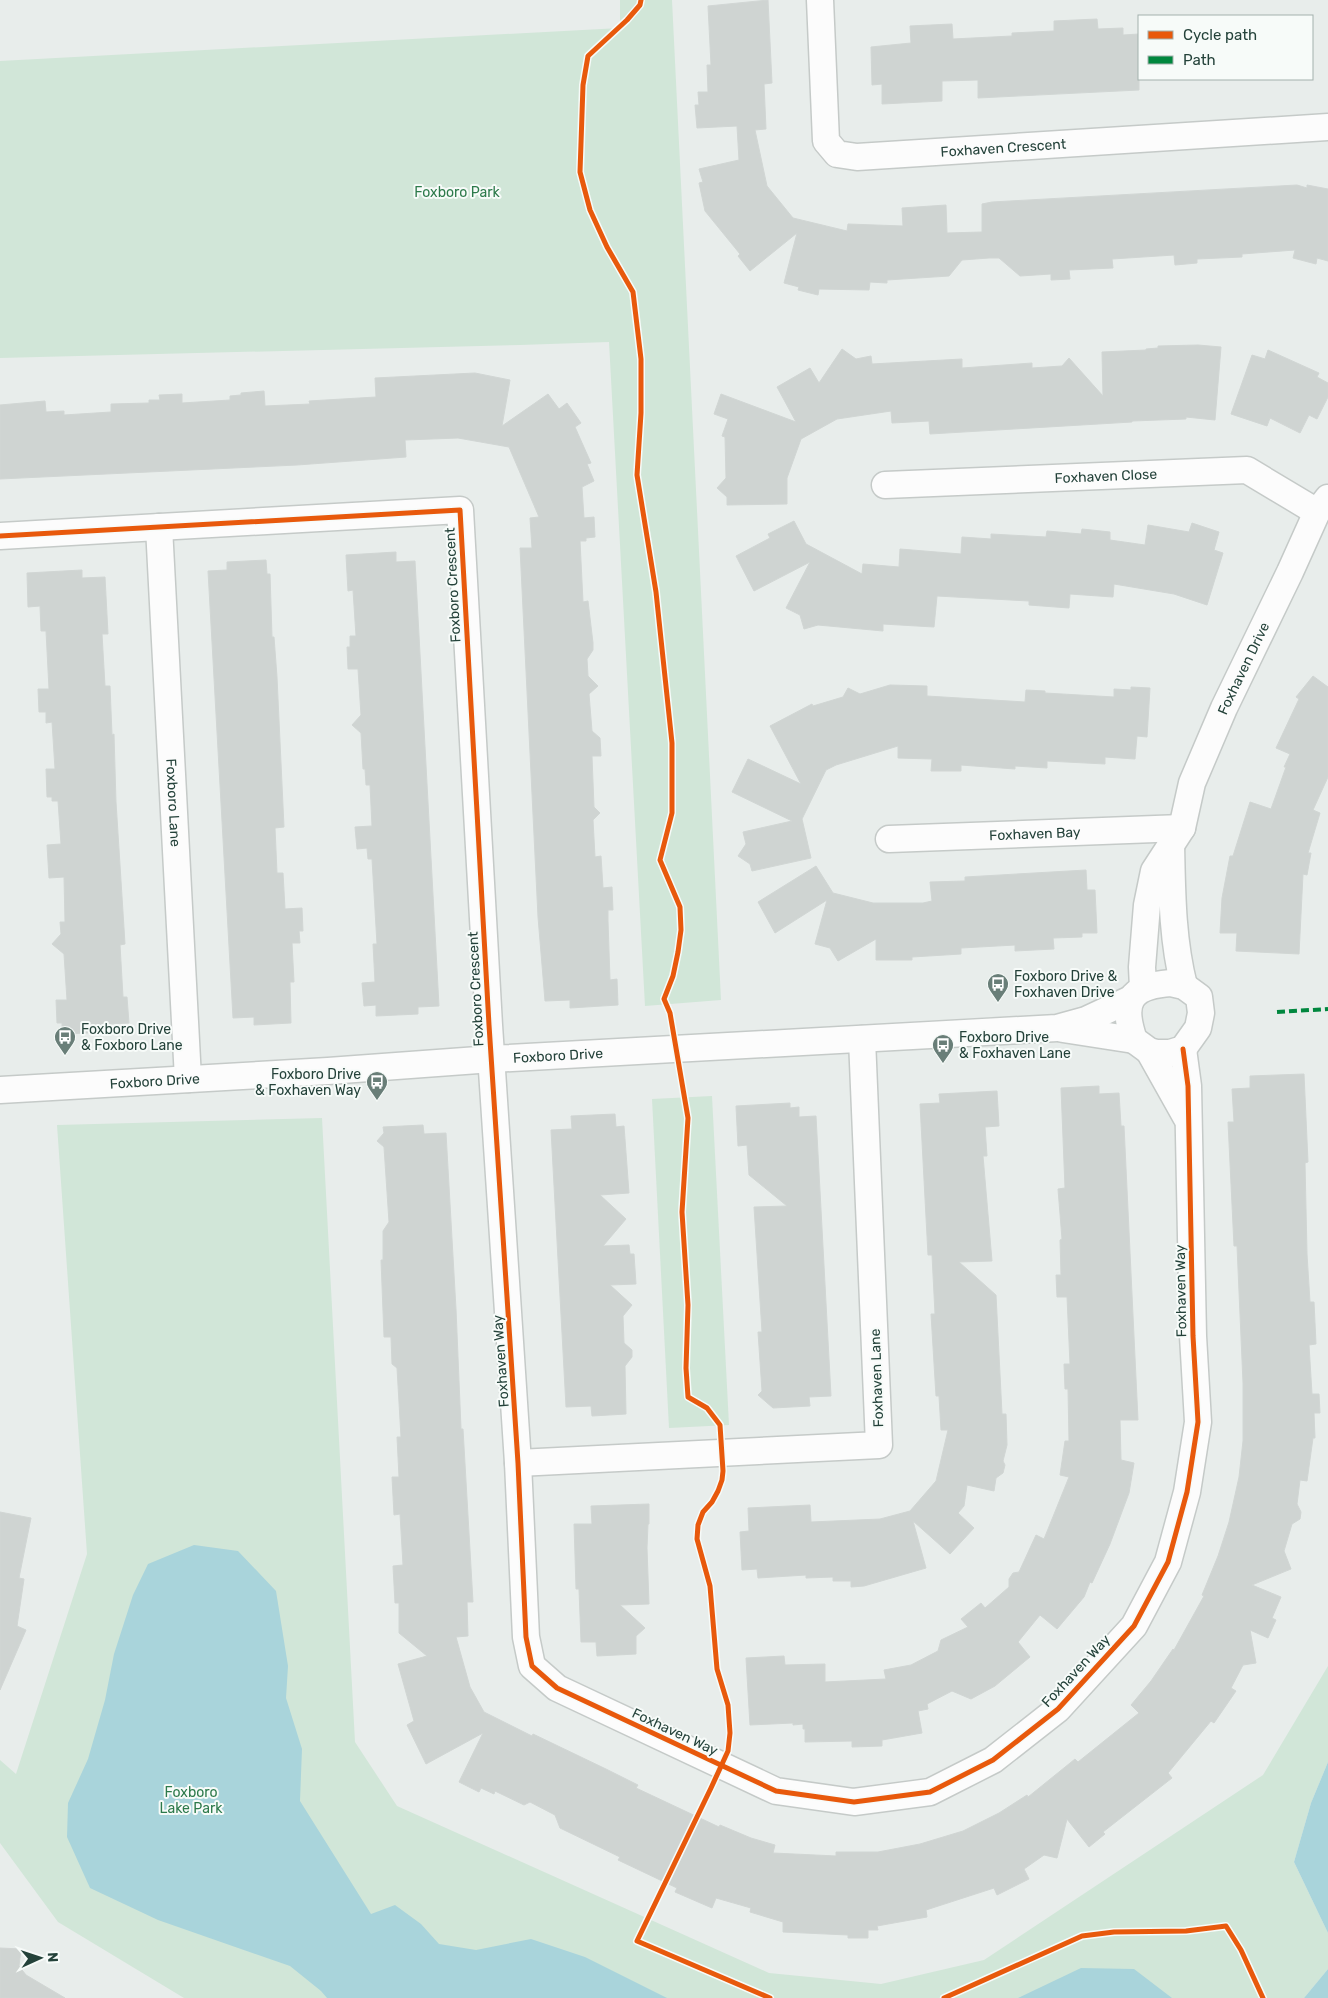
<svg xmlns="http://www.w3.org/2000/svg" width="1328" height="1998" font-family="Rubik,sans-serif">
	<style>
		.green { fill: #d1e6d8 }
		.water { fill: #a9d4db }
		.building { fill: #cfd4d2; stroke: #d1d6d4 }
		.lines { fill: none; stroke-linecap: round; stroke-linejoin: round }
		.minor-casing { stroke: #c5cac8; stroke-width: 29 }
		.minor { stroke: #fcfcfc; stroke-width: 26 }
		.quiet { stroke: #00873e; stroke-width: 4; stroke-dasharray: 8 4; stroke-linecap: butt }
		.cycleway-casing { stroke: #f7fbf9; stroke-width: 8 }
		.cycleway { stroke: #e8590c; stroke-width: 5 }
		.labels { text-anchor: middle; dominant-baseline: central; stroke-width: 4; stroke-linejoin: round; paint-order: stroke }
		.street-label { font-size: 14px; fill: #24423a; stroke: #f7fbf9 }
		.park-label { font-size: 14px; fill: #2d7a4b; stroke: #f7fbf9 }
		.poi-label { font-size: 14px; fill: #24423a; stroke: #f7fbf9; text-anchor: start }
	</style>
	<rect width="100%" height="100%" fill="#e8edeb"/>
	<g class="green">
		<path d="M620 0H672L721 1000 645 1006 609 342 520 345 0 358V61L620 28Z"/>
		<path d="M712 1096 729 1425 669 1428 652 1099Z"/>
		<path d="M322 1118 355 1742 397 1806 769 1973 881 1984 984 1960 1263 1775 1328 1666V1762L1311 1803 1294 1862 1328 1933V1969L1304 1998H184L58 1922 0 1843V1760L16 1774 87 1554 57 1125Z"/>
	</g>
	<g class="water">
		<path d="M194 1545 238 1551 276 1591 288 1666 286 1698 302 1749 300 1801 371 1914 395 1905 421 1924 439 1944 476 1950 531 1939 585 1957 667 1998H327L321 1991 290 1966 158 1920 90 1888 67 1837 68 1803 88 1759 105 1700 114 1654 133 1595 148 1564Z"/>
		<path d="M1328 1762V1933L1294 1862 1311 1803Z"/>
		<path d="M1081 1968 1134 1969 1172 1998H1018Z"/>
		<path d="M1328 1969V1998H1304Z"/>
	</g>
	<g class="building">
		<path d="M768 0 772 83 764 84 766 129 755 130 767 186 793 218 847 231 848 224 903 226 902 208 946 205 947 233 982 232V204L992 202 1297 185 1307 188V185L1328 189V261L1317 258 1316 264 1293 258 1295 250 1242 254V257L1197 259V263L1175 265 1174 255 1112 259 1113 268 1069 270 1070 279 1051 280V274L1020 276 999 258H989L962 260 949 276 887 280V283L870 282 869 290 819 289 818 295 798 290 799 287 784 283 797 233 750 271 738 256 740 254 705 211 699 183 703 182 699 169 739 160 737 126 697 128 695 105H699L698 92H708L707 65H711L708 6Z"/>
		<path d="M1097 19 1098 29 1123 28V35L1139 34V90L978 98V80L942 81V101L882 104V84L872 85 871 47 911 43 910 26 952 24 953 39 1012 36V33L1054 31V21Z"/>
		<path d="M1198 345 1221 347 1215 420 1186 417V419L1132 421V422L930 434 929 421 892 423 891 411 837 419 801 439 787 478V504L727 505V497L717 488 726 478 725 437 722 436 728 419 714 414 721 394 796 422 777 387 810 368 819 383 842 349 856 359 871 356 872 364 962 359V368L1032 363V368L1062 366 1069 358 1103 396 1102 352 1146 350V349L1158 348V346Z"/>
		<path d="M1268 350 1319 373 1317 377 1328 383V397L1317 419 1309 415 1300 433 1270 418 1267 426 1231 414 1252 355 1265 359Z"/>
		<path d="M475 373 510 380 502 426 548 394 559 409 567 403 581 423 575 427 591 463 587 464 594 481 582 487 584 518 594 517 595 537 586 538V541H580L583 602 588 601 593 643V650L587 659 588 676 598 686 589 694 592 731 600 738 601 756H592L594 807 600 813 593 820 595 857 601 856 603 888 612 887 613 910H608V921L610 980 617 979 618 1005 570 1008V1000L545 1001 538 917 520 548H532L530 518 539 517 509 447 458 438 405 440 406 457 297 465 0 479V405L45 401 46 412 64 411V415L111 412V404L149 403V400H160L159 395 182 394V403L230 400V396L241 395V393L264 391 265 406 310 404 309 401 376 397 375 378Z"/>
		<path d="M794 521 806 544 862 574 863 564 899 567 900 549 961 554 962 537 991 539V534L1046 537 1047 531 1081 534 1082 529 1110 532V540L1145 545 1148 525 1189 532 1192 523 1219 532 1214 550 1223 553 1207 605 1174 594 1114 584 1113 597 1070 594 1069 608 1029 605V601L937 596 934 627 883 624V631L818 625 804 629 800 615 786 608 810 562 754 591 736 556 770 538 768 534Z"/>
		<path d="M396 552V562L415 561 439 1006 418 1007V1014L376 1016V1005L364 1006 362 983 375 982 373 944H377L372 859H368L367 848 357 849 355 827 372 826 370 785H366L365 769H363L361 733 352 725 361 715 358 669H348L347 647H350V636H356L353 590 348 591 346 555Z"/>
		<path d="M266 560 267 574H270L272 637H274L277 677 284 827 275 828 277 873H283L285 909 302 908 303 931H299L300 943H292L294 982H290L291 1023 254 1025V1017L233 1018 208 571 227 570V562Z"/>
		<path d="M82 570V578L105 577 108 634H102L105 686H110L112 735 114 734 116 802 125 944 120 945 123 997H127L129 1023 111 1024V1032L62 1034V1023H57L56 1000H67L64 954 52 944 61 934 60 922H65L64 877 49 878 47 845 61 844 58 801H52V797H47L46 769H55L52 722 46 723V712H39L38 689H49L46 631H41L40 606 28 607 27 573Z"/>
		<path d="M1313 676 1328 687V777L1313 810 1320 813 1308 853H1311L1307 875 1303 874 1299 954 1236 951 1237 933H1220L1222 898 1230 856H1233L1250 802 1271 809 1286 767H1284L1290 754 1276 748 1299 699 1296 697Z"/>
		<path d="M890 685 927 686V696L1025 702 1026 690 1045 691V693L1114 697V689L1131 690V687L1150 688 1147 737 1137 736 1135 759 1105 757V764L1047 761V768L1015 766V769L961 765V771H931L932 759 898 758V746L836 765 826 770 802 819 811 858 752 871 750 864 738 856 746 844 743 832 792 821 732 792 748 759 801 784 770 726 812 704 813 706 843 697 848 688 860 694Z"/>
		<path d="M816 866 833 893 873 903H923L932 901 930 882 965 881V877L1086 870 1087 890H1095L1097 933H1082V937L1053 938 1054 949 1015 951V945L961 948V954L912 957V960H876V939L838 961 830 948 815 944 827 900 775 933 758 902Z"/>
		<path d="M1304 1074 1308 1162 1305 1163 1307 1254 1310 1302H1314L1316 1344 1309 1345 1312 1394H1319L1320 1413H1314L1315 1438H1313L1307 1481 1300 1480 1297 1504 1301 1512 1300 1519 1292 1524 1284 1551 1291 1569 1252 1585 1281 1597 1272 1618 1276 1620 1268 1638 1250 1630 1256 1663 1243 1665 1231 1688 1236 1691 1214 1723 1211 1721 1168 1773 1172 1778 1103 1832 1105 1834 1089 1847 1067 1819 1057 1858 1044 1855 1024 1869 1029 1879 997 1895 994 1888 926 1910 927 1917 877 1926 878 1930H868V1938H848V1935L783 1932V1922L750 1912 751 1908 716 1898 712 1908 675 1892 677 1888 618 1860 620 1857 560 1828 555 1815 530 1802 524 1805 495 1791 494 1794 481 1788 479 1792 459 1782 483 1733 426 1764 407 1725 414 1721 398 1664 427 1656 399 1633V1603H395L393 1566 403 1565 400 1514 394 1515 392 1477H399L397 1437H401L397 1368 392 1364 391 1337H384L381 1260H383V1231L389 1222 384 1147 377 1141 384 1133 383 1127 423 1125 424 1134 446 1133 456 1309 461 1429H463L473 1602H467L468 1636 456 1637 470 1687 484 1712 532 1736 533 1734 608 1770 638 1785 636 1788 719 1827 720 1825 751 1838 775 1845 773 1853 836 1856V1852H878L920 1844 963 1831 999 1813 1027 1795 1028 1797 1075 1759 1078 1762 1139 1713 1131 1705 1151 1681 1173 1649 1174 1650 1204 1596 1202 1595 1218 1556 1229 1522 1239 1477 1243 1441V1383L1237 1246H1234L1228 1122H1234L1232 1089 1250 1088V1076Z"/>
		<path d="M1099 1086V1094L1119 1093 1121 1126H1124L1138 1420H1120L1121 1460 1134 1463 1129 1493 1110 1544 1092 1583 1090 1582 1084 1597 1057 1629 1040 1615 1018 1642 1030 1657 995 1686 971 1699 952 1691 927 1704 928 1709 918 1711 922 1733 882 1740V1746L852 1747V1741L805 1742V1729H803V1724L793 1725V1723L750 1725 746 1658 784 1656 785 1665 825 1664V1682L886 1679 884 1670 911 1665 938 1651 941 1640 968 1627 961 1619 981 1603 985 1608 1009 1587V1579L1013 1573 1019 1572 1036 1535 1044 1539 1069 1477 1060 1475 1065 1441H1069L1068 1389H1065L1064 1364H1070L1067 1297H1057L1056 1275H1061L1060 1240 1062 1239 1058 1189 1065 1188 1061 1088Z"/>
		<path d="M997 1091 999 1126 985 1127 987 1156H983L992 1261 959 1262 996 1295 1002 1414H1006L1007 1445 1003 1461 1005 1465 1003 1473 996 1478 994 1491 967 1485 964 1506 958 1513 974 1528 950 1554 913 1521 926 1568 864 1586 851 1587V1581H833V1577L806 1578V1575L758 1578 757 1569 742 1570 740 1532 749 1531 748 1508 810 1505 811 1522 880 1519 910 1511 936 1481 948 1430H941L939 1396H936L931 1314H935L932 1255H928L920 1104 940 1103 939 1094Z"/>
		<path d="M790 1103V1108L799 1107V1117L816 1116 831 1396 809 1397 810 1406 773 1408 758 1395 762 1391 758 1332H762L754 1207 787 1206 749 1175 747 1145 738 1146 736 1106Z"/>
		<path d="M615 1114 616 1127 624 1126 629 1193 600 1195 626 1219 603 1246 629 1245 630 1254H634L636 1284 610 1285 632 1305 623 1316 624 1343 632 1350V1357L625 1366 626 1414 592 1416 591 1406 566 1407 551 1130 572 1129 571 1116Z"/>
		<path d="M649 1504V1524H648L647 1548 649 1604 620 1605 645 1628 636 1636V1654L597 1656 596 1642H581L579 1589H576L574 1524H592L591 1506Z"/>
		<path d="M0 1512 31 1518 19 1578 24 1579 17 1626 26 1630 0 1690Z"/>
		<path d="M0 1948 21 1949 19 1966 26 1975 65 1998H0Z"/>
	</g>
	<g class="lines">
		<g class="minor-casing">
			<g id="minor">
				<path id="s1" d="M820 0 826 141 837 154 857 157 1328 127"/>
				<path id="s2" d="M885 485 1247 470 1317 512"/>
				<path id="s3" d="M159 527 188 1079"/>
				<path d="M0 536 460 510 489 1025 518 1463 526 1637 532 1666 557 1688 776 1791 854 1802 930 1792 993 1760 1058 1709 1134 1626 1168 1562 1187 1492 1198 1422 1193 1336 1188 1086 1183 1049"/>
				<path id="s4" d="M889 839 1182 828"/>
				<path d="M1171 843C1172 891 1172 939 1184 986"/>
				<path d="M1171 983 1184 986 1199 997 1201 1013 1198 1028 1183 1049 1170 1053H1157L1149 1051 1134 1040C1121 1002 1129 986 1171 983Z"/>
				<path id="s5" d="M1143 988 1142 967 1147 905 1154 871 1182 828 1192 783 1224 708 1290 572 1317 512 1328 498"/>
				<path d="M1063 1029 1134 1040"/>
				<path d="M1149 1051 1186 1117"/>
				<path id="s6" d="M0 1090 328 1071 492 1059 1057 1028 1086 1020 1131 999"/>
				<path d="M518 1463 879 1445 862 1039"/>
			</g>
		</g>
		<use href="#minor" class="minor"/>
		<path class="quiet" d="M1277 1012 1328 1009"/>
		<g class="cycleway-casing">
			<g id="cycleway">
				<path d="M641 0 640 5 627 20 588 56 583 85 580 172 590 210 607 247 633 292 641 359V413L637 475 656 592 672 743V813L660 860 680 907 681 930 678 952 673 976 664 999 670 1013 688 1118 682 1212 688 1305 686 1368 688 1397 707 1408 720 1425 723 1471 722 1480 718 1491 712 1502 703 1512 698 1525 697 1539 710 1586 717 1669 728 1705 730 1733 728 1751 711 1788 637 1941 770 1998"/>
				<path d="M0 536 460 510 489 1025 518 1463 526 1637 532 1666 557 1688 776 1791 854 1802 930 1792 993 1760 1058 1709 1134 1626 1168 1562 1187 1492 1198 1422 1193 1336 1188 1086 1183 1049"/>
				<path d="M944 1998 1082 1936 1114 1932 1186 1931 1226 1926 1241 1950 1263 1998"/>
			</g>
		</g>
		<use href="#cycleway" class="cycleway"/>
	</g>
	<defs>
		<g id="bus-pin" transform="scale(1.125)"><path d="M0 17L-7.5 6A9.5 9.5 0 1 1 7.5 6Z" fill="#697e78" stroke="#f7fbf9"/><path d="M-5-6H5V4H4V6H2V4H-2V6H-4V4H-5ZM-3.5-4V0h7V-4ZM-3.5 1.2v1.5H-2V1.2ZM2 1.2v1.5H3.5V1.2Z" fill="#fff"/></g>
	</defs>
	<g fill-rule="evenodd">
		<use href="#bus-pin" x="998" y="984"/>
		<use href="#bus-pin" x="65" y="1037"/>
		<use href="#bus-pin" x="943" y="1045"/>
		<use href="#bus-pin" x="377" y="1082"/>
	</g>
	<g class="labels">
		<g class="street-label">
			<text stroke="none"><textPath href="#s1" startOffset="325">Foxhaven Crescent</textPath></text>
			<text stroke="none"><textPath href="#s2" startOffset="221">Foxhaven Close</textPath></text>
			<text transform="translate(453 585) rotate(-93)">Foxboro Crescent</text>
			<text stroke="none"><textPath href="#s5" startOffset="341">Foxhaven Drive</textPath></text>
			<text stroke="none"><textPath href="#s3" startOffset="276">Foxboro Lane</textPath></text>
			<text stroke="none"><textPath href="#s4" startOffset="146">Foxhaven Bay</textPath></text>
			<text transform="translate(476 989) rotate(-93)">Foxboro Crescent</text>
			<text stroke="none"><textPath href="#s6" startOffset="559">Foxboro Drive</textPath></text>
			<text stroke="none"><textPath href="#s6" startOffset="155">Foxboro Drive</textPath></text>
			<text transform="translate(1181 1291) rotate(-91)">Foxhaven Way</text>
			<text transform="translate(501 1361) rotate(-94)">Foxhaven Way</text>
			<text transform="translate(877 1378) rotate(-92)">Foxhaven Lane</text>
			<text transform="translate(1076 1671) rotate(-47)">Foxhaven Way</text>
			<text transform="translate(675 1732) rotate(25)">Foxhaven Way</text>
		</g>
		<g class="park-label">
			<text x="457" y="192">Foxboro Park</text>
			<text x="191" y="1792">Foxboro<tspan x="191" dy="16">Lake Park</tspan></text>
		</g>
		<g class="poi-label">
			<text x="1014" y="976">Foxboro Drive &amp;<tspan x="1014" dy="16">Foxhaven Drive</tspan></text>
			<text x="81" y="1029">Foxboro Drive<tspan x="81" dy="16">&amp; Foxboro Lane</tspan></text>
			<text x="959" y="1037">Foxboro Drive<tspan x="959" dy="16">&amp; Foxhaven Lane</tspan></text>
			<text x="361" y="1074" text-anchor="end">Foxboro Drive<tspan x="361" dy="16">&amp; Foxhaven Way</tspan></text>
		</g>
	</g>
	<rect x="1138" y="15" width="175" height="65" fill="#f7fbf9" stroke="#a3b1ad"/>
	<rect x="1148" y="31" width="25" height="8" fill="#e8590c" stroke="#a3b1ad"/>
	<text x="1183" y="40" font-size="15" fill="#24423a">Cycle path</text>
	<rect x="1148" y="56" width="25" height="8" fill="#00873e" stroke="#a3b1ad"/>
	<text x="1183" y="65" font-size="15" fill="#24423a">Path</text>
	<g transform="translate(40 1958) rotate(87)" stroke="#f7fbf9" stroke-width="4" paint-order="stroke">
	<path d="M0-4L9 19L0 12L-9 19Z" fill="#24423a"/>
	<text y="-8" font-size="14" font-weight="bold" text-anchor="middle" fill="#24423a">N</text>
	</g>
</svg>
